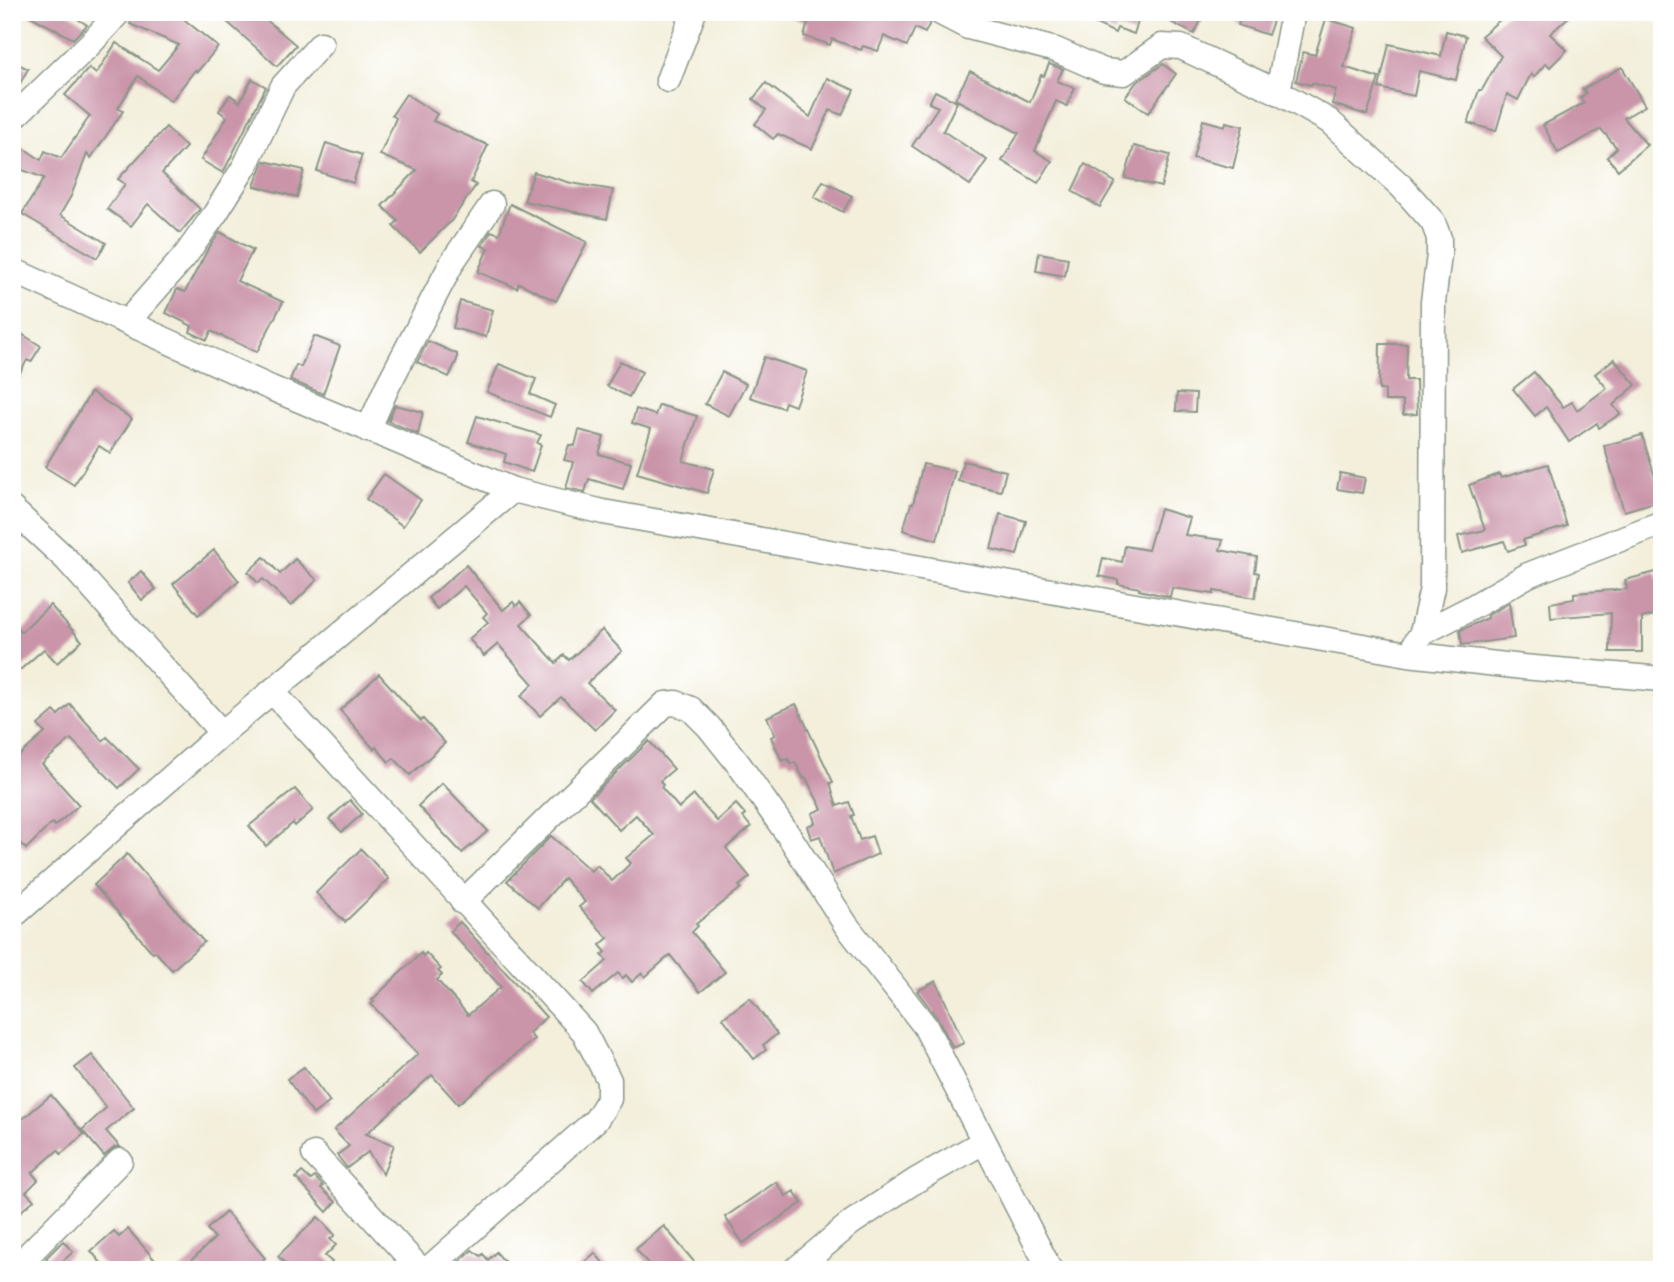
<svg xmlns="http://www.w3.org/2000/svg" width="1674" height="1282" font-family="Sriracha,sans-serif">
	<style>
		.building { fill: #ca94a9 }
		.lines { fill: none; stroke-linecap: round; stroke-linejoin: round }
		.minor-casing { stroke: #899688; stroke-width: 27 }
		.minor { stroke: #fff; stroke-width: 24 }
	</style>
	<rect width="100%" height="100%" fill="#fff"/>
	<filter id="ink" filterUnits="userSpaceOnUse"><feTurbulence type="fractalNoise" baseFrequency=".0143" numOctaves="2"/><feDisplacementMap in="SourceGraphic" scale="14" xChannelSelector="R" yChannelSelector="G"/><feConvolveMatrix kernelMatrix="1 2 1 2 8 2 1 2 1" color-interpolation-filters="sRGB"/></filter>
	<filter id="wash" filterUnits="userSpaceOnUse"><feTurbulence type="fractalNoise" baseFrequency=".00686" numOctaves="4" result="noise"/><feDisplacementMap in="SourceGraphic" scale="28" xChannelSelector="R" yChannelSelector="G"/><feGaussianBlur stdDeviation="1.57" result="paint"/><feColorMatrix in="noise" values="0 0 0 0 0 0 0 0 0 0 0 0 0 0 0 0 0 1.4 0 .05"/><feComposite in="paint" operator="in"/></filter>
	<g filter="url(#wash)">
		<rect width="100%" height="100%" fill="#f3efdb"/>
		<g id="blocks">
			<g class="building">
				<path d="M23 12H67L87 25 73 39Z"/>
				<path d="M136 12H175L218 47 197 72 195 70 171 101 138 76 118 108 123 111 91 158 87 154 71 196 60 215 106 243 97 258 22 214 44 178 12 166V140L41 160 45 151 61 158 90 116 65 95 89 68 96 74 116 43 158 70 179 45 130 24Z"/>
				<path d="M216 12H257L296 45 277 66Z"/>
				<path d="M782 12H917L925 15 930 23 925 33 915 28 907 46 884 36 878 51 863 46 861 50 832 39 830 45 804 36 808 23 782 15Z"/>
				<path d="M1071 12H1141L1134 34 1117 28 1115 33Z"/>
				<path d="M1151 12H1187L1202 19 1194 34Z"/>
				<path d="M1243 12H1276L1268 35 1238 25Z"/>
				<path d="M1509 12H1574L1550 34 1567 50 1550 67 1546 63 1534 77 1531 74 1518 100 1507 94 1496 131 1468 123 1479 90H1482L1501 56 1481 36Z"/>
				<path d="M1326 19 1356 28 1344 67 1379 78 1367 115 1332 104 1336 90 1312 83 1311 85 1296 81 1303 52 1315 55Z"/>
				<path d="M1446 31 1466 36 1456 80 1419 71 1414 96 1379 88 1389 44 1441 56Z"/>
				<path d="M12 61 28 69 12 98Z"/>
				<path d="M1049 64 1063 69 1057 81 1075 88 1067 106 1056 101 1035 151 1052 161 1038 183 1002 161 1019 133 955 99 970 71 1030 102 1041 75 1044 76Z"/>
				<path d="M1163 64 1176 74 1148 113 1125 97 1136 83Z"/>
				<path d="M1622 67 1645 106 1624 118 1647 145 1618 170 1607 157 1617 148 1601 129 1558 153 1543 125 1584 103 1580 98 1586 93 1583 89Z"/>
				<path d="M827 78 854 90 842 115 830 110 812 149 778 134 773 139 755 124 766 110 753 99 766 83 810 117Z"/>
				<path d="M252 79 266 87 223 173 201 160 227 117 219 111 230 95 240 102Z"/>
				<path d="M935 91 957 102 943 131 987 160 970 185 912 146 938 107 929 103Z"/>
				<path d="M406 94 437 114 433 121 488 145 471 182 476 185 451 221 420 252 393 226 398 221 382 206 417 170 380 155 396 118 392 115Z"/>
				<path d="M1203 120 1225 126 1226 122 1243 126 1233 168 1193 158Z"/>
				<path d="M166 127 186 147 162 173 200 209 180 233 148 204 131 226 107 209 125 184 118 179Z"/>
				<path d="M326 143 362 155 353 183 317 171Z"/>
				<path d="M1134 146 1170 155 1161 187 1125 178Z"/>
				<path d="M264 161 304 170 297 197 254 186Z"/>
				<path d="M1085 164 1115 182 1100 207 1072 191Z"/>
				<path d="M534 172 571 183 613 190 607 219 524 201Z"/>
				<path d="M823 181 852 196 843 212 814 197Z"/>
				<path d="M510 204 587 242 556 301 519 283 517 288 478 272 488 248 482 246 491 231 499 234Z"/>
				<path d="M220 232 253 250 237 281 283 302 257 352 211 331 207 340 190 332 192 326 166 313 177 289 185 292 207 251Z"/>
				<path d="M1039 253 1068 258 1065 276 1036 271Z"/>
				<path d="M460 301 493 310 486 337 453 328Z"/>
				<path d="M12 328 41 346 31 362 27 360 12 387Z"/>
				<path d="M314 336 340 346 323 394 290 380 296 365 301 367Z"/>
				<path d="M428 341 457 354V360L449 377 417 362Z"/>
				<path d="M1380 344H1407L1406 380H1416L1417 414 1403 415V401H1385V390H1379Z"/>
				<path d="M764 357 807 371 795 406 785 402 783 408 750 397Z"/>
				<path d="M1614 359 1636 385 1613 405 1620 414 1599 428 1597 423 1569 442 1546 407 1535 416 1513 389 1534 372 1563 407 1572 402 1577 410 1607 388 1595 374Z"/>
				<path d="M620 361 642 372 629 397 607 386Z"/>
				<path d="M499 364 536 379 530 394 555 405 550 417 487 392Z"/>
				<path d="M722 372 746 384 729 416 705 404Z"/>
				<path d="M91 392 132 419 110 453 99 446 74 485 45 467Z"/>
				<path d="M1177 393 1196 394 1195 412 1176 411Z"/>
				<path d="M395 405 423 412 418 434 388 421Z"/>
				<path d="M659 405 697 416 683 461 714 469 707 493 637 473 651 429 632 423 636 409 655 415Z"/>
				<path d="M477 416 541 435 537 443 541 445 532 472 504 462 506 454 468 442Z"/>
				<path d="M579 430 604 437 599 454 631 463 623 489 589 479 585 492 566 488 573 462 564 460 569 445 575 446Z"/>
				<path d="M1642 435 1662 500 1624 511 1604 446Z"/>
				<path d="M963 461 1006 471 1001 491 958 481Z"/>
				<path d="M923 464 955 471 937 540 903 530 911 504H913Z"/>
				<path d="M1548 464 1567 526 1523 540 1525 545 1508 551 1504 541 1462 553 1458 536 1485 530 1469 485 1499 474 1501 478Z"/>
				<path d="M1340 473 1365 478 1362 493 1337 489Z"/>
				<path d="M384 474 421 500 403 526 366 499Z"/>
				<path d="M1160 509 1190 518 1185 535 1223 540 1220 550 1257 557 1255 572 1259 573 1255 598 1214 591V594L1172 588 1170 597 1139 590 1140 588 1118 584V580L1099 576 1103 558 1122 562 1125 546 1148 550Z"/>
				<path d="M1000 514 1026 521 1017 555 991 549Z"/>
				<path d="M214 550 239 581 198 615 173 584Z"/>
				<path d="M264 557 280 574 295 559 317 580 291 606 263 579 258 583 248 572Z"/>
				<path d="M466 565 503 610 513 602 516 606 520 602 531 615 521 624 556 663 564 655 569 660 602 630 622 651 587 683 615 710 595 730 561 697 540 716 521 696 533 684 498 644 484 656 469 639 488 622 483 617 487 613 464 586 437 609 428 598Z"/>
				<path d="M141 571 156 589 142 600 128 583Z"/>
				<path d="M1656 572 1662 597V613L1642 618V652H1610L1611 613 1551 618 1550 603 1574 599V593L1627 589 1625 580Z"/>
				<path d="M1509 603 1514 638 1462 645 1460 630 1488 618V615Z"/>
				<path d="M50 605 82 641 57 663 44 649 12 677V622L21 632Z"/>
				<path d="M379 674 421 721 423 719 445 743 410 775 394 758 389 762 376 747 374 749 340 710Z"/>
				<path d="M70 704 103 741 107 737 139 769 119 788 71 739 42 764 79 805 55 826 52 823 26 849 12 835V762L45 733 38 725 54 711 58 715Z"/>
				<path d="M796 704 833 782 830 783 837 806 849 802 854 815 851 816 860 840 872 836 878 854 833 874 820 836 811 839 807 826 815 823 812 813 822 809 806 778 804 779 795 762 791 764 788 759 782 761 771 737 775 735 767 717Z"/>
				<path d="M649 741 674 769 660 781 663 785 661 787 679 808 694 795 717 821 736 804 745 814 743 817 751 827 726 848 750 877 739 886 741 888 696 924 698 926 692 932 725 972 700 992 670 955 645 977 642 973 632 982 626 975 623 978 618 973 593 994 583 982 607 961 602 955 606 952 600 945 608 938 579 907 585 902 564 878 538 908 507 881 551 836 591 871 597 865 612 881 631 863 626 858 654 835 636 815 619 830 590 798Z"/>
				<path d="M442 783 488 831 462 853 418 806Z"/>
				<path d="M295 789 313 810 295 826 293 823 266 846 249 826Z"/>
				<path d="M350 800 362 814 342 832 329 819Z"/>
				<path d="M361 849 389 879 345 922 316 893Z"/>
				<path d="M127 854 204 942 172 970 155 951 153 953 94 885Z"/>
				<path d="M460 922 546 1017 529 1033 534 1039 458 1104 432 1075 366 1134 394 1145 383 1174 368 1152 347 1168 337 1155 349 1146 334 1130 418 1054 371 1004 374 1002 372 1000 421 953 423 956 426 953 441 969 438 971 442 975 437 980 468 1015 501 987 450 931Z"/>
				<path d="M936 981 964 1043 953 1048 938 1019 917 991Z"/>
				<path d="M750 998 777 1034 763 1045 766 1050 754 1059 723 1018Z"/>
				<path d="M92 1055 134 1108 106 1131 120 1147H115L104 1156 82 1130 106 1108 75 1068Z"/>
				<path d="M304 1067 330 1102 313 1114 287 1079Z"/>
				<path d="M51 1095 84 1134 61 1154 58 1150 32 1173 38 1180 26 1192 34 1200 19 1213 12 1206V1128Z"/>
				<path d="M302 1172 311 1180 315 1177 323 1186 321 1188 336 1202 327 1212 296 1178Z"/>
				<path d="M776 1182 786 1196 794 1191 802 1203 743 1243 725 1217Z"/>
				<path d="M226 1212 265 1258 252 1270H181L215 1238 207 1229Z"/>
				<path d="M318 1217 335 1235 330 1239 336 1245 325 1256 332 1262 325 1270H291L278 1256Z"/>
				<path d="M664 1226 701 1270H653L636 1249Z"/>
				<path d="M128 1229 154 1259 142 1270H107L91 1251 114 1231 119 1237Z"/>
				<path d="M63 1241 73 1252 55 1268 46 1258Z"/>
				<path d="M472 1250 481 1256 483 1254 488 1260 496 1252 512 1270H450Z"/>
				<path d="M595 1253 609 1270H575Z"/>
			</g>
		</g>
	</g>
	<g filter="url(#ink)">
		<use href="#blocks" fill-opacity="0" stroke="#899688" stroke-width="2"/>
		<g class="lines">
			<g class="minor-casing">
				<g id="minor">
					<path d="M939 12 968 27 1056 50 1104 71 1124 73 1162 46 1181 47 1278 92 1329 121 1401 186 1433 222 1439 238V255L1433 302 1432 588 1422 633"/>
					<path d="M668 80 694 12"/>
					<path d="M1278 92 1293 12"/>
					<path d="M12 119 92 42 119 12"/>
					<path d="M12 270 271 388 513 490 603 512 1408 654 1523 667 1662 679"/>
					<path d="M127 322 185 256 215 214 245 166 283 86 321 44"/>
					<path d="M368 430 387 387 453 261 492 204"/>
					<path d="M12 509 66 559 222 733"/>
					<path d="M1416 642 1422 633 1471 608 1528 575 1662 523"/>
					<path d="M272 691 584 1032 609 1080V1099L596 1120 427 1270"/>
					<path d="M463 902 665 704 676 703 691 709 709 727 740 766 791 839 846 925 925 1026 1050 1270"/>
					<path d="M12 917 222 733 513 490"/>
					<path d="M314 1154 421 1270"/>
					<path d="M29 1270 26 1266 30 1253 120 1161"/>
					<path d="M795 1270 851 1223 915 1181 983 1142"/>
				</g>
			</g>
			<use href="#minor" class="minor"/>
		</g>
	</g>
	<rect width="1674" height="1282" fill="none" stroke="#fff" stroke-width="42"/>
</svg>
